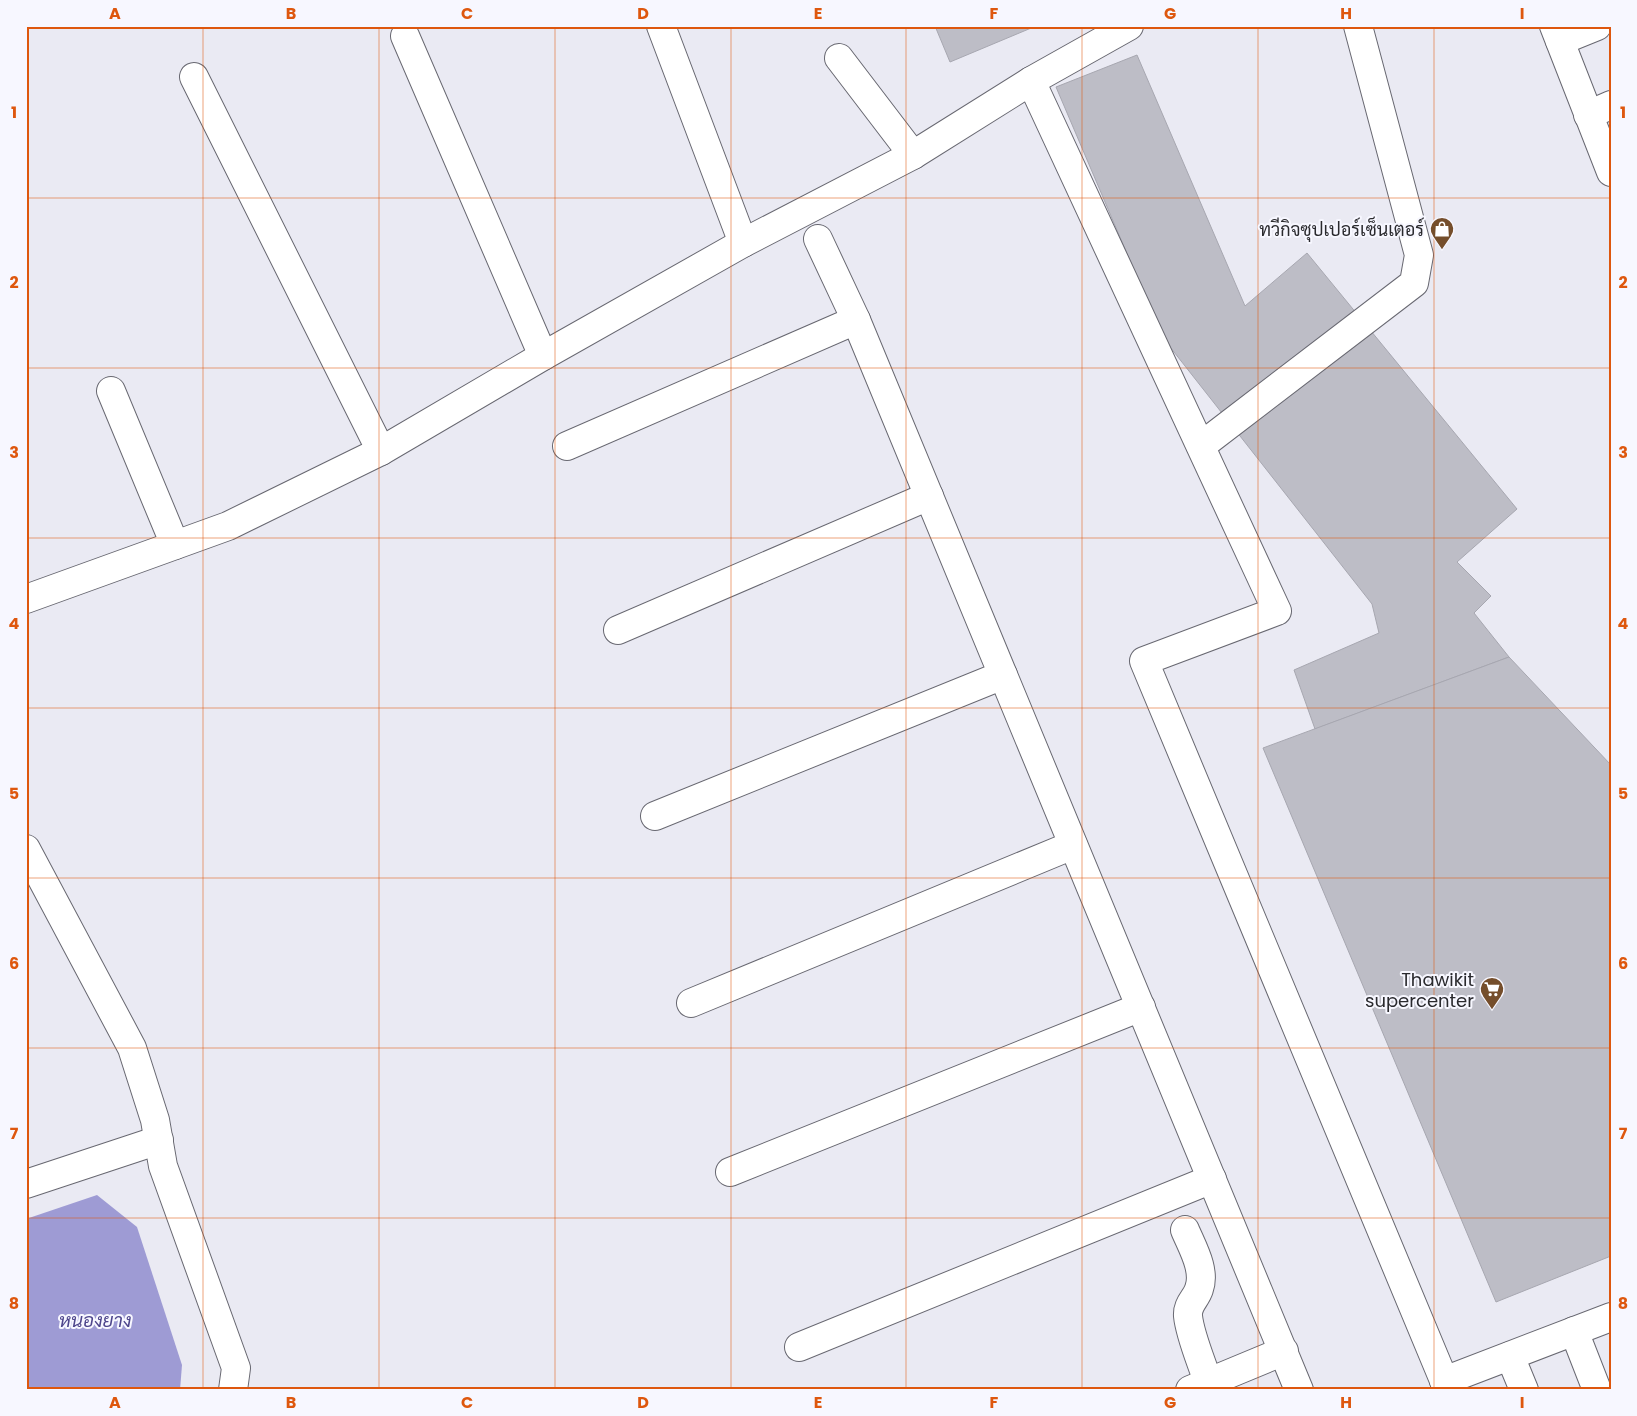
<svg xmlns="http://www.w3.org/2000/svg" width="1637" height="1416" font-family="Poppins,Sarabun,sans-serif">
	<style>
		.water { fill: #9e9bd4 }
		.building { fill: #bdbdc6; stroke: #a7a7b0 }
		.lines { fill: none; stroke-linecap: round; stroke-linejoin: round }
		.minor-casing { stroke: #686871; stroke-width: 30 }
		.minor { stroke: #fff; stroke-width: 28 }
		.grid { fill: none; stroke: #de570e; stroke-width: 1; stroke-opacity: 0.55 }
		.labels { text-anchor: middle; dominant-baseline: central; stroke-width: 4; stroke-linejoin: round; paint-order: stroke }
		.poi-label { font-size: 18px; fill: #2a2a2e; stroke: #f7f7ff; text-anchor: end }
		.water-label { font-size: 19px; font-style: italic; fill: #4e468c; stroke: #f7f7ff }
		.neatline { fill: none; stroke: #de570e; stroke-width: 2 }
		.grid-label { font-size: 16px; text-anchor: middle; font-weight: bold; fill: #de570e }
	</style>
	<rect width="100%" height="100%" fill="#eaeaf3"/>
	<path class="water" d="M97 1195 137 1227 182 1365 180 1390H26V1219Z"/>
	<g class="building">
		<path d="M935 26H1036L950 62Z"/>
		<path d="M1137 55 1245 306 1307 253 1517 509 1457 562 1491 596 1474 613 1509 657 1315 729 1294 670 1379 633 1372 604 1163 338 1056 87Z"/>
		<path d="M1509 657 1611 765V1256L1496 1302 1263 748Z"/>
	</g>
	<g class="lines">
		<g class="minor-casing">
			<g id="minor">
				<path d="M661 26 743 243"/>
				<path d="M1554 26 1611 172"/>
				<path d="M405 36 543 356"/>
				<path d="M1560 41 1597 26"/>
				<path d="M839 58 913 155"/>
				<path d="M194 77 381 451"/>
				<path d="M1031 81 1277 611 1144 661 1448 1390"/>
				<path d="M1588 115 1611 105"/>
				<path d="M818 239 856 320 1299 1390"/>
				<path d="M111 391 175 545"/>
				<path d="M567 446 856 320"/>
				<path d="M1201 446 1414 283 1419 255 1358 26"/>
				<path d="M26 599 228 526 381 451 543 356 743 243 913 155 1031 81 1129 26"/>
				<path d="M618 630 929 496"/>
				<path d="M655 816 1003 675"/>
				<path d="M26 849 132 1048 155 1120 163 1166 236 1368 233 1390"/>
				<path d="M691 1003 1073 845"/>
				<path d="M730 1172 1141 1007"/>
				<path d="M26 1184 159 1140"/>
				<path d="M1185 1230C1192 1247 1206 1270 1199 1289 1196 1299 1187 1304 1188 1316 1190 1336 1202 1363 1208 1382"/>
				<path d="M1574 1331 1597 1390"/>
				<path d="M799 1347 1212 1179"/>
				<path d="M1510 1356 1524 1390"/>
				<path d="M1444 1381 1611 1317"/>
				<path d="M1190 1390 1284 1351"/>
			</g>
		</g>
		<use href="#minor" class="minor"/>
	</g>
	<path class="grid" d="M203 26V1390M379 26V1390M555 26V1390M731 26V1390M906 26V1390M1082 26V1390M1258 26V1390M1434 26V1390M26 198H1611M26 368H1611M26 538H1611M26 708H1611M26 878H1611M26 1048H1611M26 1218H1611"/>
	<defs>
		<g id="shop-pin" transform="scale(1.25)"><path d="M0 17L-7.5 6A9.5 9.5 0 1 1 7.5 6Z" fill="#754e2b" stroke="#f7f7ff"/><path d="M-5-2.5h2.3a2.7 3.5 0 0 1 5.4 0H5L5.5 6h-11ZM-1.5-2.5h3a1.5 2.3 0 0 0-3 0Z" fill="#fff"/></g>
		<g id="supermarket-pin" transform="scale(1.25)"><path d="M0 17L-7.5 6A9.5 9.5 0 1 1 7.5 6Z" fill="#754e2b" stroke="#f7f7ff"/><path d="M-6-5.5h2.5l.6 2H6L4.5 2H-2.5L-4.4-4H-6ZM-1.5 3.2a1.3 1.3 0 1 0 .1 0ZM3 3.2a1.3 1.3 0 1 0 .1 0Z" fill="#fff"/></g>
	</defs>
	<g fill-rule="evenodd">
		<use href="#shop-pin" x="1442" y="229"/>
		<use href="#supermarket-pin" x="1492" y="989"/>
	</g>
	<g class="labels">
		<g class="poi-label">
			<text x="1424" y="229">ทวีกิจซุปเปอร์เซ็นเตอร์</text>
			<text x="1474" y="979">Thawikit<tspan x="1474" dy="21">supercenter</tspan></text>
		</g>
		<g class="water-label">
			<text x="95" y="1320">หนองยาง</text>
		</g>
	</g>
	<rect width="1637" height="1416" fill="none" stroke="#f7f7ff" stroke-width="55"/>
	<rect x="28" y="28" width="1582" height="1360" class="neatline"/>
	<g class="grid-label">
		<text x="115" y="19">A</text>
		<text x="291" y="19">B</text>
		<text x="467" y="19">C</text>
		<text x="643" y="19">D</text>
		<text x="818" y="19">E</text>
		<text x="994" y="19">F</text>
		<text x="1170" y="19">G</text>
		<text x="1346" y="19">H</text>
		<text x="1522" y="19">I</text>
		<text x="14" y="118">1</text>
		<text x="1623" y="118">1</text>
		<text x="14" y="288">2</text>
		<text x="1623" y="288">2</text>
		<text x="14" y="458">3</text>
		<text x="1623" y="458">3</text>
		<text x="14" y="629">4</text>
		<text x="1623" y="629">4</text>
		<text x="14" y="799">5</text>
		<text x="1623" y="799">5</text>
		<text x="14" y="969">6</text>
		<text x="1623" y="969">6</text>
		<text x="14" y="1139">7</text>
		<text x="1623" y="1139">7</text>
		<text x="14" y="1309">8</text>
		<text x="1623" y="1309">8</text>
		<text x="115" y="1408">A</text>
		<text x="291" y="1408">B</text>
		<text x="467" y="1408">C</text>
		<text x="643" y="1408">D</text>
		<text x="818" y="1408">E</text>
		<text x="994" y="1408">F</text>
		<text x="1170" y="1408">G</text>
		<text x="1346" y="1408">H</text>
		<text x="1522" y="1408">I</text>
	</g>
</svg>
